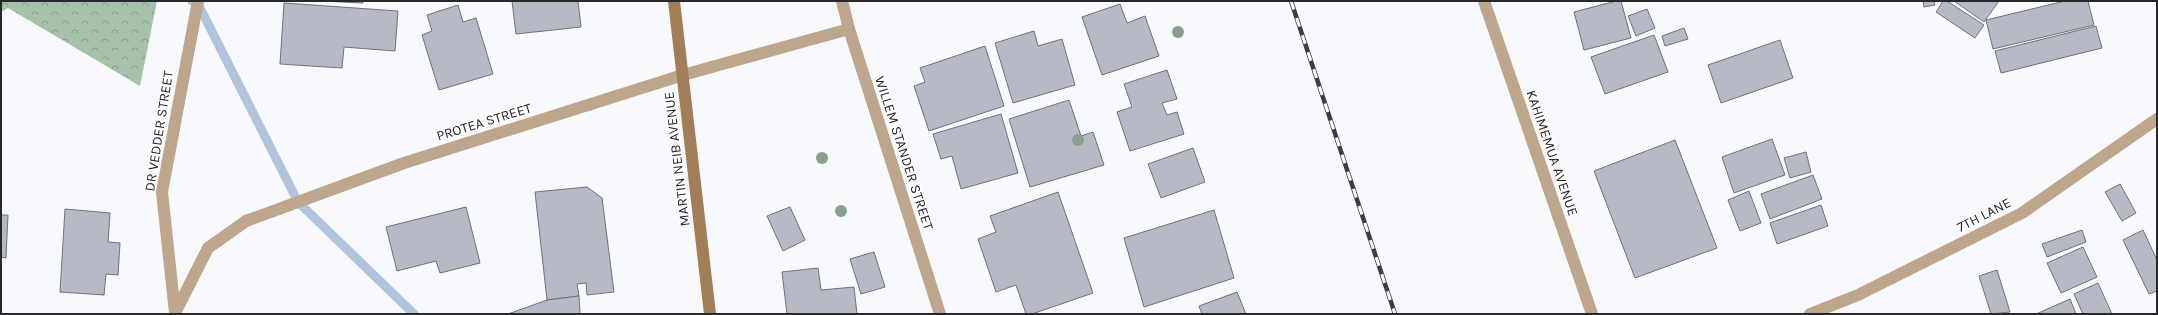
<svg xmlns="http://www.w3.org/2000/svg" width="2158" height="315" font-family="Karla,sans-serif">
	<style>
		.forest { fill: url(#forest-crowns) }
		.lines { fill: none; stroke-linecap: round; stroke-linejoin: round }
		.stream { stroke: #b1c4de; stroke-width: 9 }
		.building { fill: #b7bac4; stroke: #6f727b }
		.street { stroke: #bea68c; stroke-width: 12 }
		.secondary { stroke: #a17e57; stroke-width: 12 }
		.rail-casing { stroke: #3c3d41; stroke-width: 4.5 }
		.rail { stroke: #fff; stroke-width: 3; stroke-dasharray: 9; stroke-linecap: butt }
		.tree { fill: #889f90 }
		.labels { text-anchor: middle; dominant-baseline: central; stroke-width: 3; stroke-linejoin: round; paint-order: stroke }
		.street-label { font-size: 14px; fill: #27282c; stroke: #fff }
	</style>
	<defs>
		<pattern id="forest-crowns" width="20" height="18" patternUnits="userSpaceOnUse"><rect width="20" height="18" fill="#a7c1ab"/><path d="M2 6a3 3 0 1 1 6 0M12 15a3 3 0 1 1 6 0" fill="none" stroke="#889d8b"/></pattern>
	</defs>
	<rect width="100%" height="100%" fill="#f8f9fd"/>
	<path class="forest" d="M1 1H157L140 86 8 8 1 12Z"/>
	<g class="lines">
		<path class="stream" d="M192 1 198 4 298 202 414 314"/>
	</g>
	<g class="building">
		<path d="M320 1H362L363 3Z"/>
		<path d="M512 1H578L581 27 516 34Z"/>
		<path d="M1616 1H1621L1631 38 1584 50 1574 12Z"/>
		<path d="M1923 1H1934L1935 5 1924 7Z"/>
		<path d="M1943 1H1947L1984 25 1975 38 1936 12Z"/>
		<path d="M1954 1H1999L1984 22Z"/>
		<path d="M2065 1H2088L2094 25 1993 49 1986 20Z"/>
		<path d="M284 3 398 11 395 51 344 47 342 68 280 64Z"/>
		<path d="M1120 4 1127 23 1145 16 1159 56 1102 75 1082 17Z"/>
		<path d="M458 5 463 22 476 18 493 74 439 90 422 35 432 31 427 15Z"/>
		<path d="M1647 9 1655 28 1636 36 1628 16Z"/>
		<path d="M2096 26 2102 48 2001 73 1995 51Z"/>
		<path d="M1684 28 1688 39 1665 46 1662 36Z"/>
		<path d="M1034 31 1038 46 1062 39 1075 85 1013 103 995 43Z"/>
		<path d="M1654 35 1668 72 1605 94 1591 57Z"/>
		<path d="M1780 40 1793 78 1721 103 1708 65Z"/>
		<path d="M985 46 1004 106 929 131 914 86 925 82 920 68Z"/>
		<path d="M1167 70 1177 99 1162 103 1167 115 1177 112 1184 134 1130 151 1117 112 1132 107 1124 84Z"/>
		<path d="M1069 100 1081 136 1093 132 1104 165 1030 187 1009 119Z"/>
		<path d="M1001 114 1018 173 961 189 952 156 941 159 933 134Z"/>
		<path d="M1772 139 1785 175 1734 193 1722 157Z"/>
		<path d="M1675 140 1717 248 1635 278 1594 171Z"/>
		<path d="M1193 148 1205 182 1161 198 1148 164Z"/>
		<path d="M1806 152 1811 172 1790 178 1784 158Z"/>
		<path d="M1813 175 1822 199 1770 219 1761 194Z"/>
		<path d="M2120 184 2136 213 2122 221 2105 192Z"/>
		<path d="M587 187 602 198 614 292 587 295 586 283 577 284 579 296 547 300 535 192Z"/>
		<path d="M1749 191 1761 223 1740 231 1728 200Z"/>
		<path d="M1058 192 1093 293 1032 314H1026L1016 285 996 292 978 239 996 232 990 216Z"/>
		<path d="M1821 205 1828 226 1777 244 1770 223Z"/>
		<path d="M466 207 480 263 440 273 436 261 397 271 386 227Z"/>
		<path d="M790 207 805 240 783 251 767 216Z"/>
		<path d="M65 209 110 213 108 242 120 243 118 275 106 274 104 295 60 292Z"/>
		<path d="M1214 210 1234 278 1144 307 1124 238Z"/>
		<path d="M1 215H8L6 258 1 257Z"/>
		<path d="M2082 230 2086 242 2047 257 2042 244Z"/>
		<path d="M2143 230 2157 260V291L2149 294 2123 240Z"/>
		<path d="M2083 247 2097 277 2061 293 2047 263Z"/>
		<path d="M874 252 885 287 861 294 850 259Z"/>
		<path d="M818 268 821 290 854 287 857 314H787L782 272Z"/>
		<path d="M1997 270 2010 312 1991 314 1979 276Z"/>
		<path d="M2098 283 2112 314H2083L2074 294Z"/>
		<path d="M1237 292 1246 314H1202L1199 306Z"/>
		<path d="M579 296 580 314H508L547 300Z"/>
		<path d="M2070 299 2076 314H2036Z"/>
	</g>
	<g class="lines">
		<g class="street">
			<path d="M842 1 849 29 940 314"/>
			<path d="M1484 1 1592 314"/>
			<path d="M175 313 208 248 246 221 404 163 683 75 849 29"/>
			<path d="M175 313 162 192 198 1"/>
			<path d="M1810 314 1858 295 2022 213 2157 119"/>
		</g>
		<path class="secondary" d="M674 1 710 314"/>
		<g class="rail-casing">
			<path id="rail" d="M1291 1 1395 314"/>
		</g>
		<use href="#rail" class="rail"/>
	</g>
	<g class="tree">
		<circle cx="1178" cy="32" r="6"/>
		<circle cx="1078" cy="140" r="6"/>
		<circle cx="822" cy="158" r="6"/>
		<circle cx="841" cy="211" r="6"/>
	</g>
	<g class="labels">
		<g class="street-label">
			<text transform="translate(484 122) rotate(-17)">PROTEA STREET</text>
			<text transform="translate(159 131) rotate(-81)">DR VEDDER STREET</text>
			<text transform="translate(904 153) rotate(72)">WILLEM STANDER STREET</text>
			<text transform="translate(1552 153) rotate(71)">KAHIMEMUA AVENUE</text>
			<text transform="translate(677 159) rotate(-97)">MARTIN NEIB AVENUE</text>
			<text transform="translate(1984 215) rotate(-27)">7TH LANE</text>
		</g>
	</g>
	<rect width="2158" height="315" fill="none" stroke="#27282c" stroke-width="4"/>
</svg>
